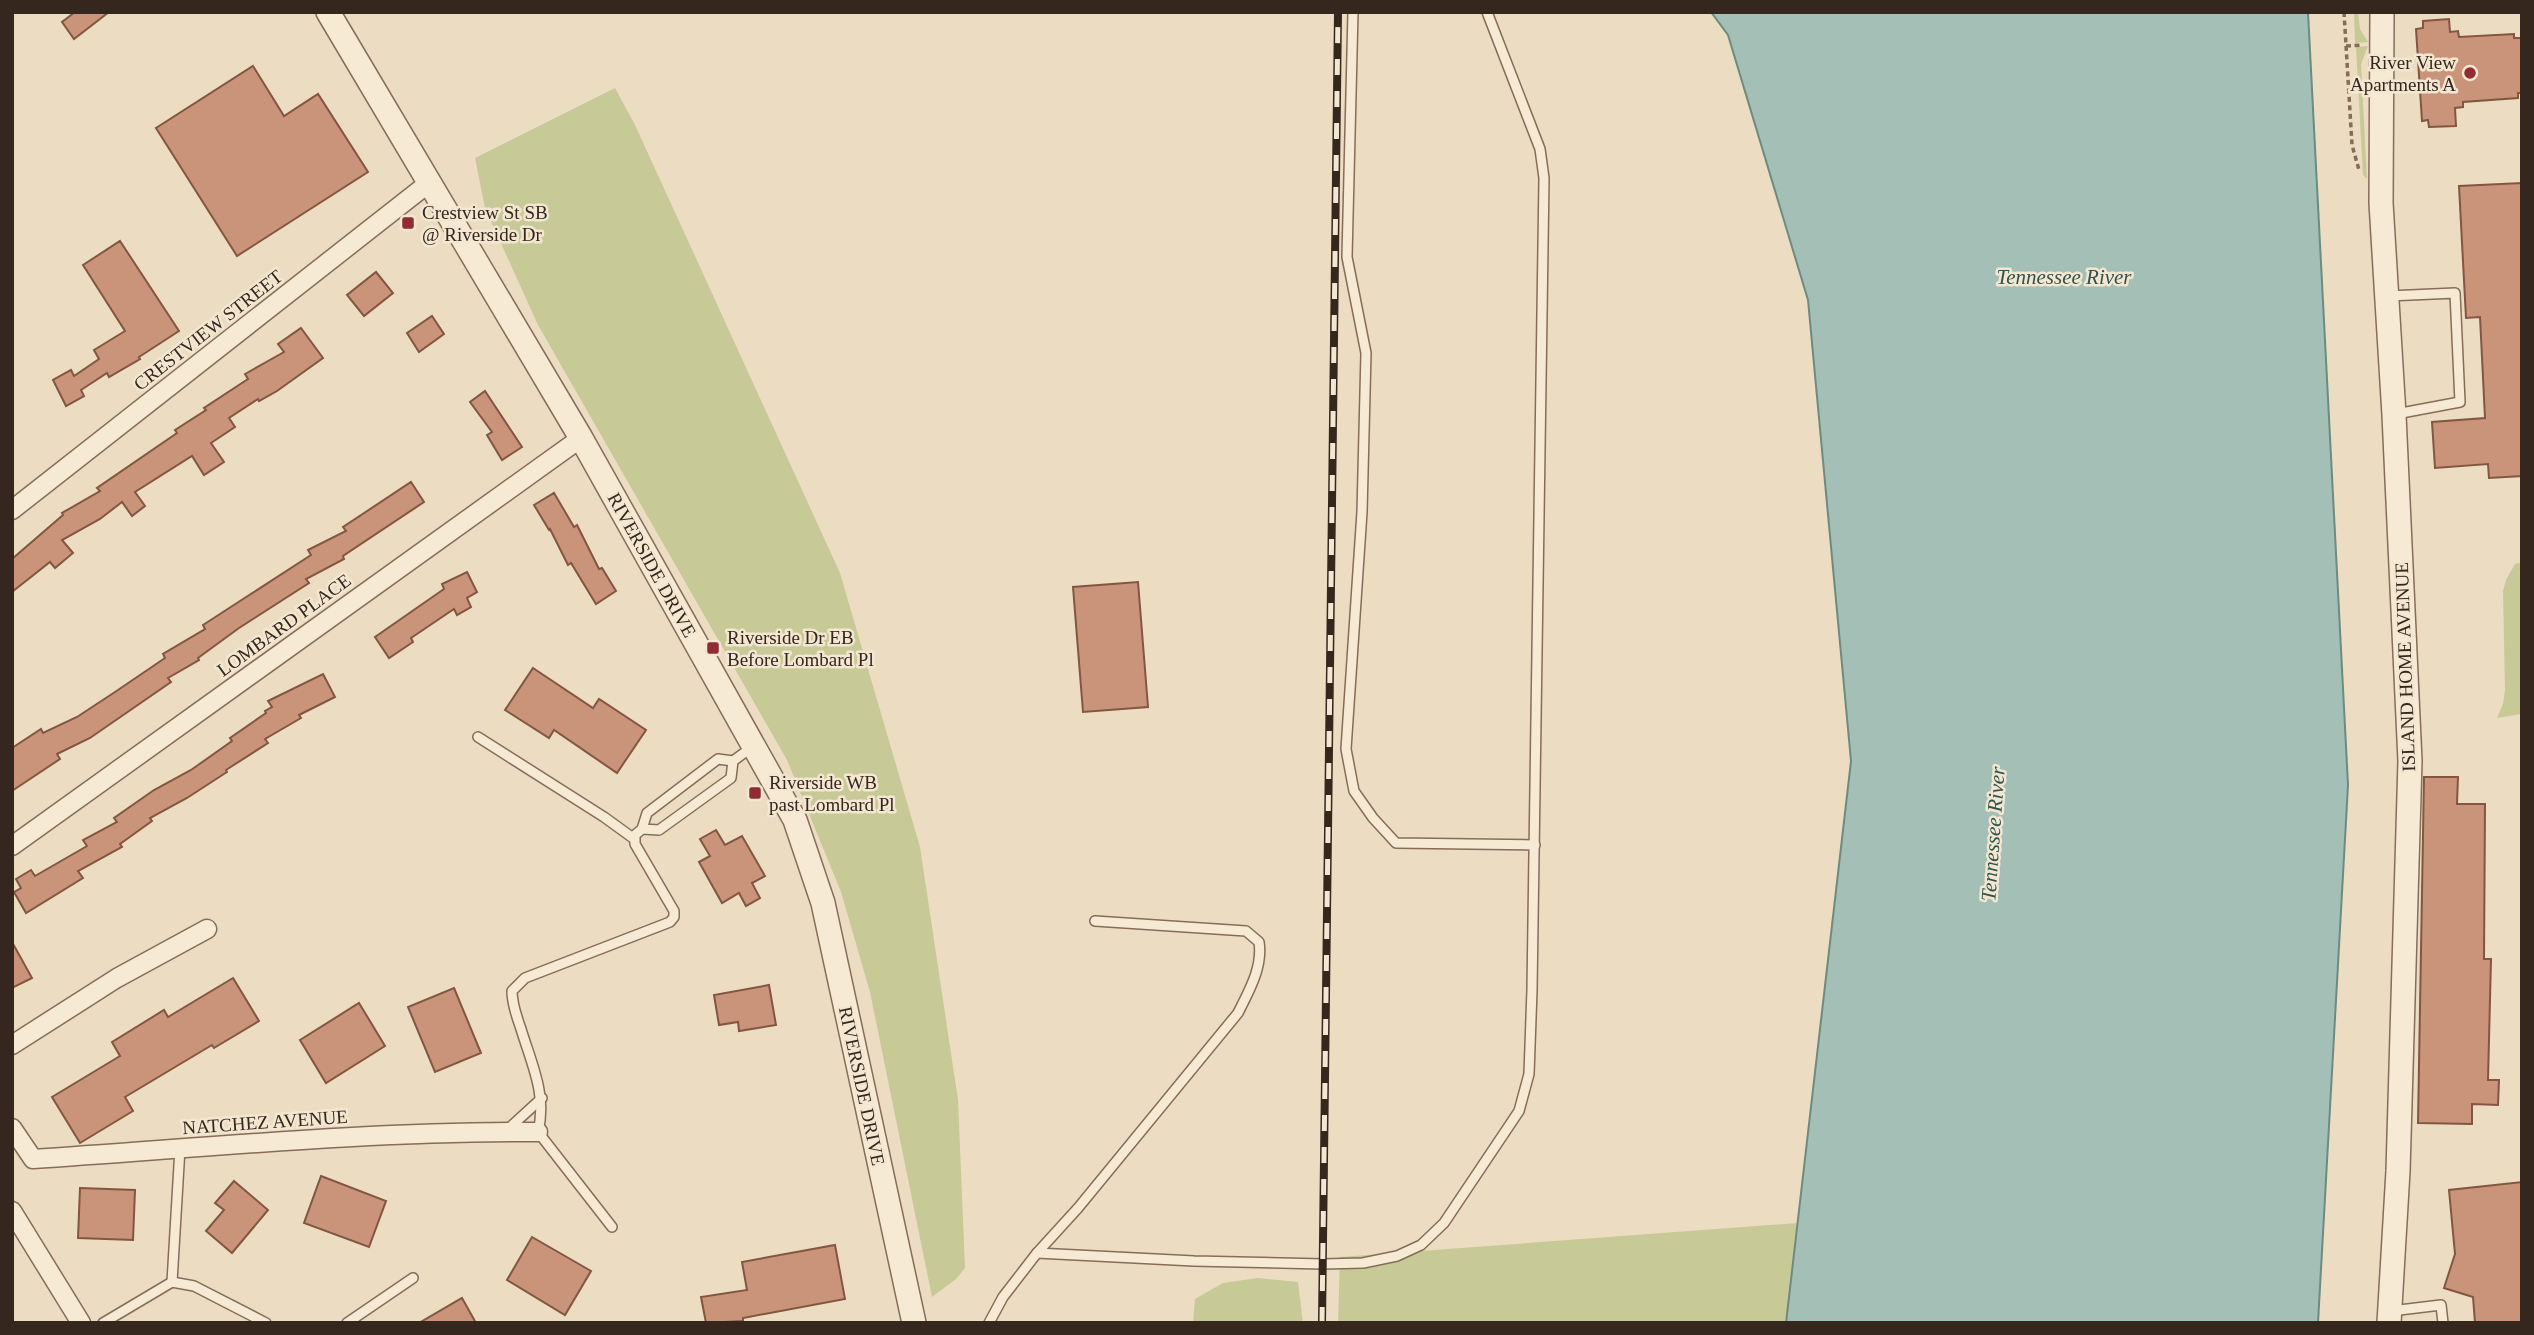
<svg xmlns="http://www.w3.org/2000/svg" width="2534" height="1335" font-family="Georgia,serif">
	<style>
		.green { fill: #c7c996 }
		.water { fill: #a4bfb5; stroke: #6c8c81; stroke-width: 2 }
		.building { fill: #c99479; stroke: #835641; stroke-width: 2 }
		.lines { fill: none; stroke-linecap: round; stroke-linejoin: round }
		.service-casing { stroke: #856d5a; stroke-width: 12 }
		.minor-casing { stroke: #856d5a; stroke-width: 21 }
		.tertiary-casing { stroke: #856d5a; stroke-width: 26 }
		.path { stroke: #856d5a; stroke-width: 3.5; stroke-dasharray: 5 3.5; stroke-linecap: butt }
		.service { stroke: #f7ead5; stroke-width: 9 }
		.minor { stroke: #f7ead5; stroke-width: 18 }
		.tertiary { stroke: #f7ead5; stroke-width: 23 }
		.rail-casing { stroke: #35271e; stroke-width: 8 }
		.rail { stroke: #f4e7d1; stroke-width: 5; stroke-dasharray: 16; stroke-linecap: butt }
		.poi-dot { fill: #912c35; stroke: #f4e7d1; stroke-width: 2.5 }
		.labels { text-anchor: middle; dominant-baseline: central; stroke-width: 5; stroke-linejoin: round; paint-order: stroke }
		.poi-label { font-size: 19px; fill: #35271e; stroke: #f4e7d1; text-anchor: start }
		.street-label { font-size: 19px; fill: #35271e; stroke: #f4e7d1 }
		.water-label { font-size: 21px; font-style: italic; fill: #2d544f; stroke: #f4e7d1 }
	</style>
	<rect width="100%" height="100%" fill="#ecdcc2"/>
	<g class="green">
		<path d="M2354 12H2358L2360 29 2368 42 2355 43Z"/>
		<path d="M2368 46 2361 64 2367 179 2363 175 2356 47Z"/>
		<path d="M615 88 635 125 840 573 920 847 958 1100 965 1268 956 1279 932 1297 870 992 841 892 787 760 538 325 485 208 475 158Z"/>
		<path d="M2518 563 2522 564 2521 714 2497 718 2503 704 2505 690 2503 591 2506 580 2515 564Z"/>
		<path d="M1798 1223 1786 1323H1338L1340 1257Z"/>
		<path d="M1258 1278 1298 1282 1303 1323H1193L1195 1299 1223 1283Z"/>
	</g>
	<path class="water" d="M1711 12H2308L2348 785 2318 1323H1786L1851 761 1808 300 1728 35Z"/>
	<g class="building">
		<path d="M75 12H109L74 39 62 22Z"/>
		<path d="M2449 19 2450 32 2458 31 2459 37 2514 34V38H2522V93H2518V98L2463 102V107L2455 108 2456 126 2429 127 2428 120 2422 121 2416 29 2423 28V21Z"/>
		<path d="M253 66 284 116 318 94 368 172 237 256 156 128Z"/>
		<path d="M2522 183V476L2489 478 2488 464 2435 468 2432 422 2485 418 2480 317 2466 318 2459 186Z"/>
		<path d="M120 241 179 331 139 357 140 359 109 377 107 373 81 390 84 396 66 406 53 380 71 370 74 376 99 359 94 350 125 331 83 265Z"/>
		<path d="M376 272 393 293 364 316 347 295Z"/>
		<path d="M432 316 444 334 419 352 407 333Z"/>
		<path d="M301 328 323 358 277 391 259 401 258 399 229 418 235 427 211 443 224 462 204 475 192 456 135 492 145 506 132 516 122 502 100 519 62 540 73 553 55 568 50 562 12 592V559L63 515 62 513 100 491 97 488 177 433 175 430 206 410 204 408 248 379 245 374 284 352 278 344Z"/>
		<path d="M485 391 522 447 502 460 487 435 492 432 470 402Z"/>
		<path d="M411 482 424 502 343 556 344 559 306 579 309 583 239 628 198 658 199 660 168 678 171 682 90 738 57 754 60 759 12 791V748L41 729 43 733 77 717 115 692 165 658 163 654 205 629 203 625 311 555 308 550 346 531 343 527Z"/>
		<path d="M554 493 574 527 577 525 599 569 602 568 616 591 596 604 571 563 568 565 550 529 549 530 534 505Z"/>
		<path d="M467 572 477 592 467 598 471 607 457 615 454 609 411 638 413 642 389 658 375 637 444 589 442 584Z"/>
		<path d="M1138 582 1148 707 1083 712 1073 587Z"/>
		<path d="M533 668 593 708 599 699 646 730 617 773 554 730 549 738 505 710Z"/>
		<path d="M323 674 335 697 299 715 301 718 265 739 268 743 226 770 227 772 187 798 150 818 152 821 120 844 122 847 78 871 83 878 26 913 14 892 21 888 16 879 31 870 35 876 87 846 83 840 117 822 114 818 154 790 191 770 232 741 230 738 266 713 265 711 272 707 268 701Z"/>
		<path d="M2424 777H2458L2457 804H2485L2484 959H2491L2488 1080H2499L2498 1105 2472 1104V1124L2418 1123Z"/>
		<path d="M716 830 725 845 742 836 765 876 752 883 760 898 746 906 739 893 722 903 699 862 710 856 700 839Z"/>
		<path d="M12 942 32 978 12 988Z"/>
		<path d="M233 978 259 1021 214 1048 212 1045 125 1097 133 1111 80 1143 52 1097 120 1056 112 1042 164 1010 168 1017Z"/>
		<path d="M769 985 776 1025 739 1031 738 1022 719 1025 714 995Z"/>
		<path d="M454 988 481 1053 435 1072 408 1007Z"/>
		<path d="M359 1003 385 1046 326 1083 300 1040Z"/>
		<path d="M321 1176 386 1201 369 1247 304 1223Z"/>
		<path d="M234 1181 268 1210 232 1253 206 1231 224 1210 215 1203Z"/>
		<path d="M2522 1182V1323H2475L2473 1297 2444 1288 2455 1254 2449 1190Z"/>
		<path d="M80 1188 135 1190 133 1240 78 1238Z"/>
		<path d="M532 1237 591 1271 565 1315 507 1280Z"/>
		<path d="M835 1245 845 1299 743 1318V1321L706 1323 701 1297 747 1290 742 1262Z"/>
		<path d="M462 1298 476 1323H419Z"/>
	</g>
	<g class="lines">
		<g class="service-casing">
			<g id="service">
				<path d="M1353 12 1347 257 1366 353 1362 512 1346 749 1354 791 1373 818 1396 843 1535 845"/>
				<path d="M2388 296 2455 293 2460 402 2396 414"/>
				<path d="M478 737 604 817 633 838"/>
				<path d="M642 829 659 830 731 778 733 761"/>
				<path d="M506 1131 542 1098"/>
				<path d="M612 1227 538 1132C547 1095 532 1065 521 1029 517 1017 512 1005 512 991L525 978 670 922 674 917V911L635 844V835L642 829 647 813 718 759 733 761 752 747"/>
				<path d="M1037 1253 1194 1261 1323 1264 1363 1263 1397 1256 1421 1245 1444 1223 1519 1111 1529 1074 1532 990 1544 178 1540 149 1487 12"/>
				<path d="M172 1282 180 1148"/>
				<path d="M2391 1311 2441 1305 2443 1323"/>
				<path d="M103 1323 172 1282 194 1286 266 1323"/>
				<path d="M347 1323 413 1278"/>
				<path d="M989 1323 1003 1297 1037 1253 1078 1208 1238 1013C1249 991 1263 967 1259 942L1246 931 1095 921"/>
			</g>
		</g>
		<g class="minor-casing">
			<g id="minor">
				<path d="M12 510 430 182"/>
				<path d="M12 846 581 438"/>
				<path d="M12 1045 117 978 207 929"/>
				<path d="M12 1128 33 1159C201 1148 369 1131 538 1132"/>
				<path d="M12 1211 81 1323"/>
			</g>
		</g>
		<g class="tertiary-casing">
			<g id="tertiary">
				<path d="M328 12 581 438 795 820 823 903 914 1323"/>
				<path d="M2382 12 2381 203 2394 415 2410 761 2398 1171 2389 1323"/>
			</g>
		</g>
		<g class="path">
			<path d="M2344 12 2352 145 2359 170"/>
			<path d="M2346 46 2362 45"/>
		</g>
		<use href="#service" class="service"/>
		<use href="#minor" class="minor"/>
		<use href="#tertiary" class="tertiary"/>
		<g class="rail-casing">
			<path id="rail" d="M1322 1323 1338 12"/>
		</g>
		<use href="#rail" class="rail"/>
	</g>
	<g class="poi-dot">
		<circle cx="2470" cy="73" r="7"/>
		<rect x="401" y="216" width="14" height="14" rx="3.5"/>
		<rect x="706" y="641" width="14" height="14" rx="3.5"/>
		<rect x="748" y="786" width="14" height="14" rx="3.5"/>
	</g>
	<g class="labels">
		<g class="poi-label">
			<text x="2456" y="62" text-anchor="end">River View<tspan x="2456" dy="22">Apartments A</tspan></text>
			<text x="422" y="212">Crestview St SB<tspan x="422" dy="22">@ Riverside Dr</tspan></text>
			<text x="727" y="637">Riverside Dr EB<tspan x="727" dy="22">Before Lombard Pl</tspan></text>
			<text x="769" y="782">Riverside WB<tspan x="769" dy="22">past Lombard Pl</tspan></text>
		</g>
		<g class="street-label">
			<text transform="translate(208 330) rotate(-38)">CRESTVIEW STREET</text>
			<text transform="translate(652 565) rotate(61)">RIVERSIDE DRIVE</text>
			<text transform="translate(284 625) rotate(-36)">LOMBARD PLACE</text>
			<text transform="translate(2405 667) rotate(-92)">ISLAND HOME AVENUE</text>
			<text transform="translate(862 1086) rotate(78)">RIVERSIDE DRIVE</text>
			<text transform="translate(265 1122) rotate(-4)">NATCHEZ AVENUE</text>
		</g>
		<g class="water-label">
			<text x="2064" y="277">Tennessee River</text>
			<text transform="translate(1993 834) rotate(-86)">Tennessee River</text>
		</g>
	</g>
	<rect width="2534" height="1335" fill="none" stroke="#35271e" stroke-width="28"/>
</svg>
